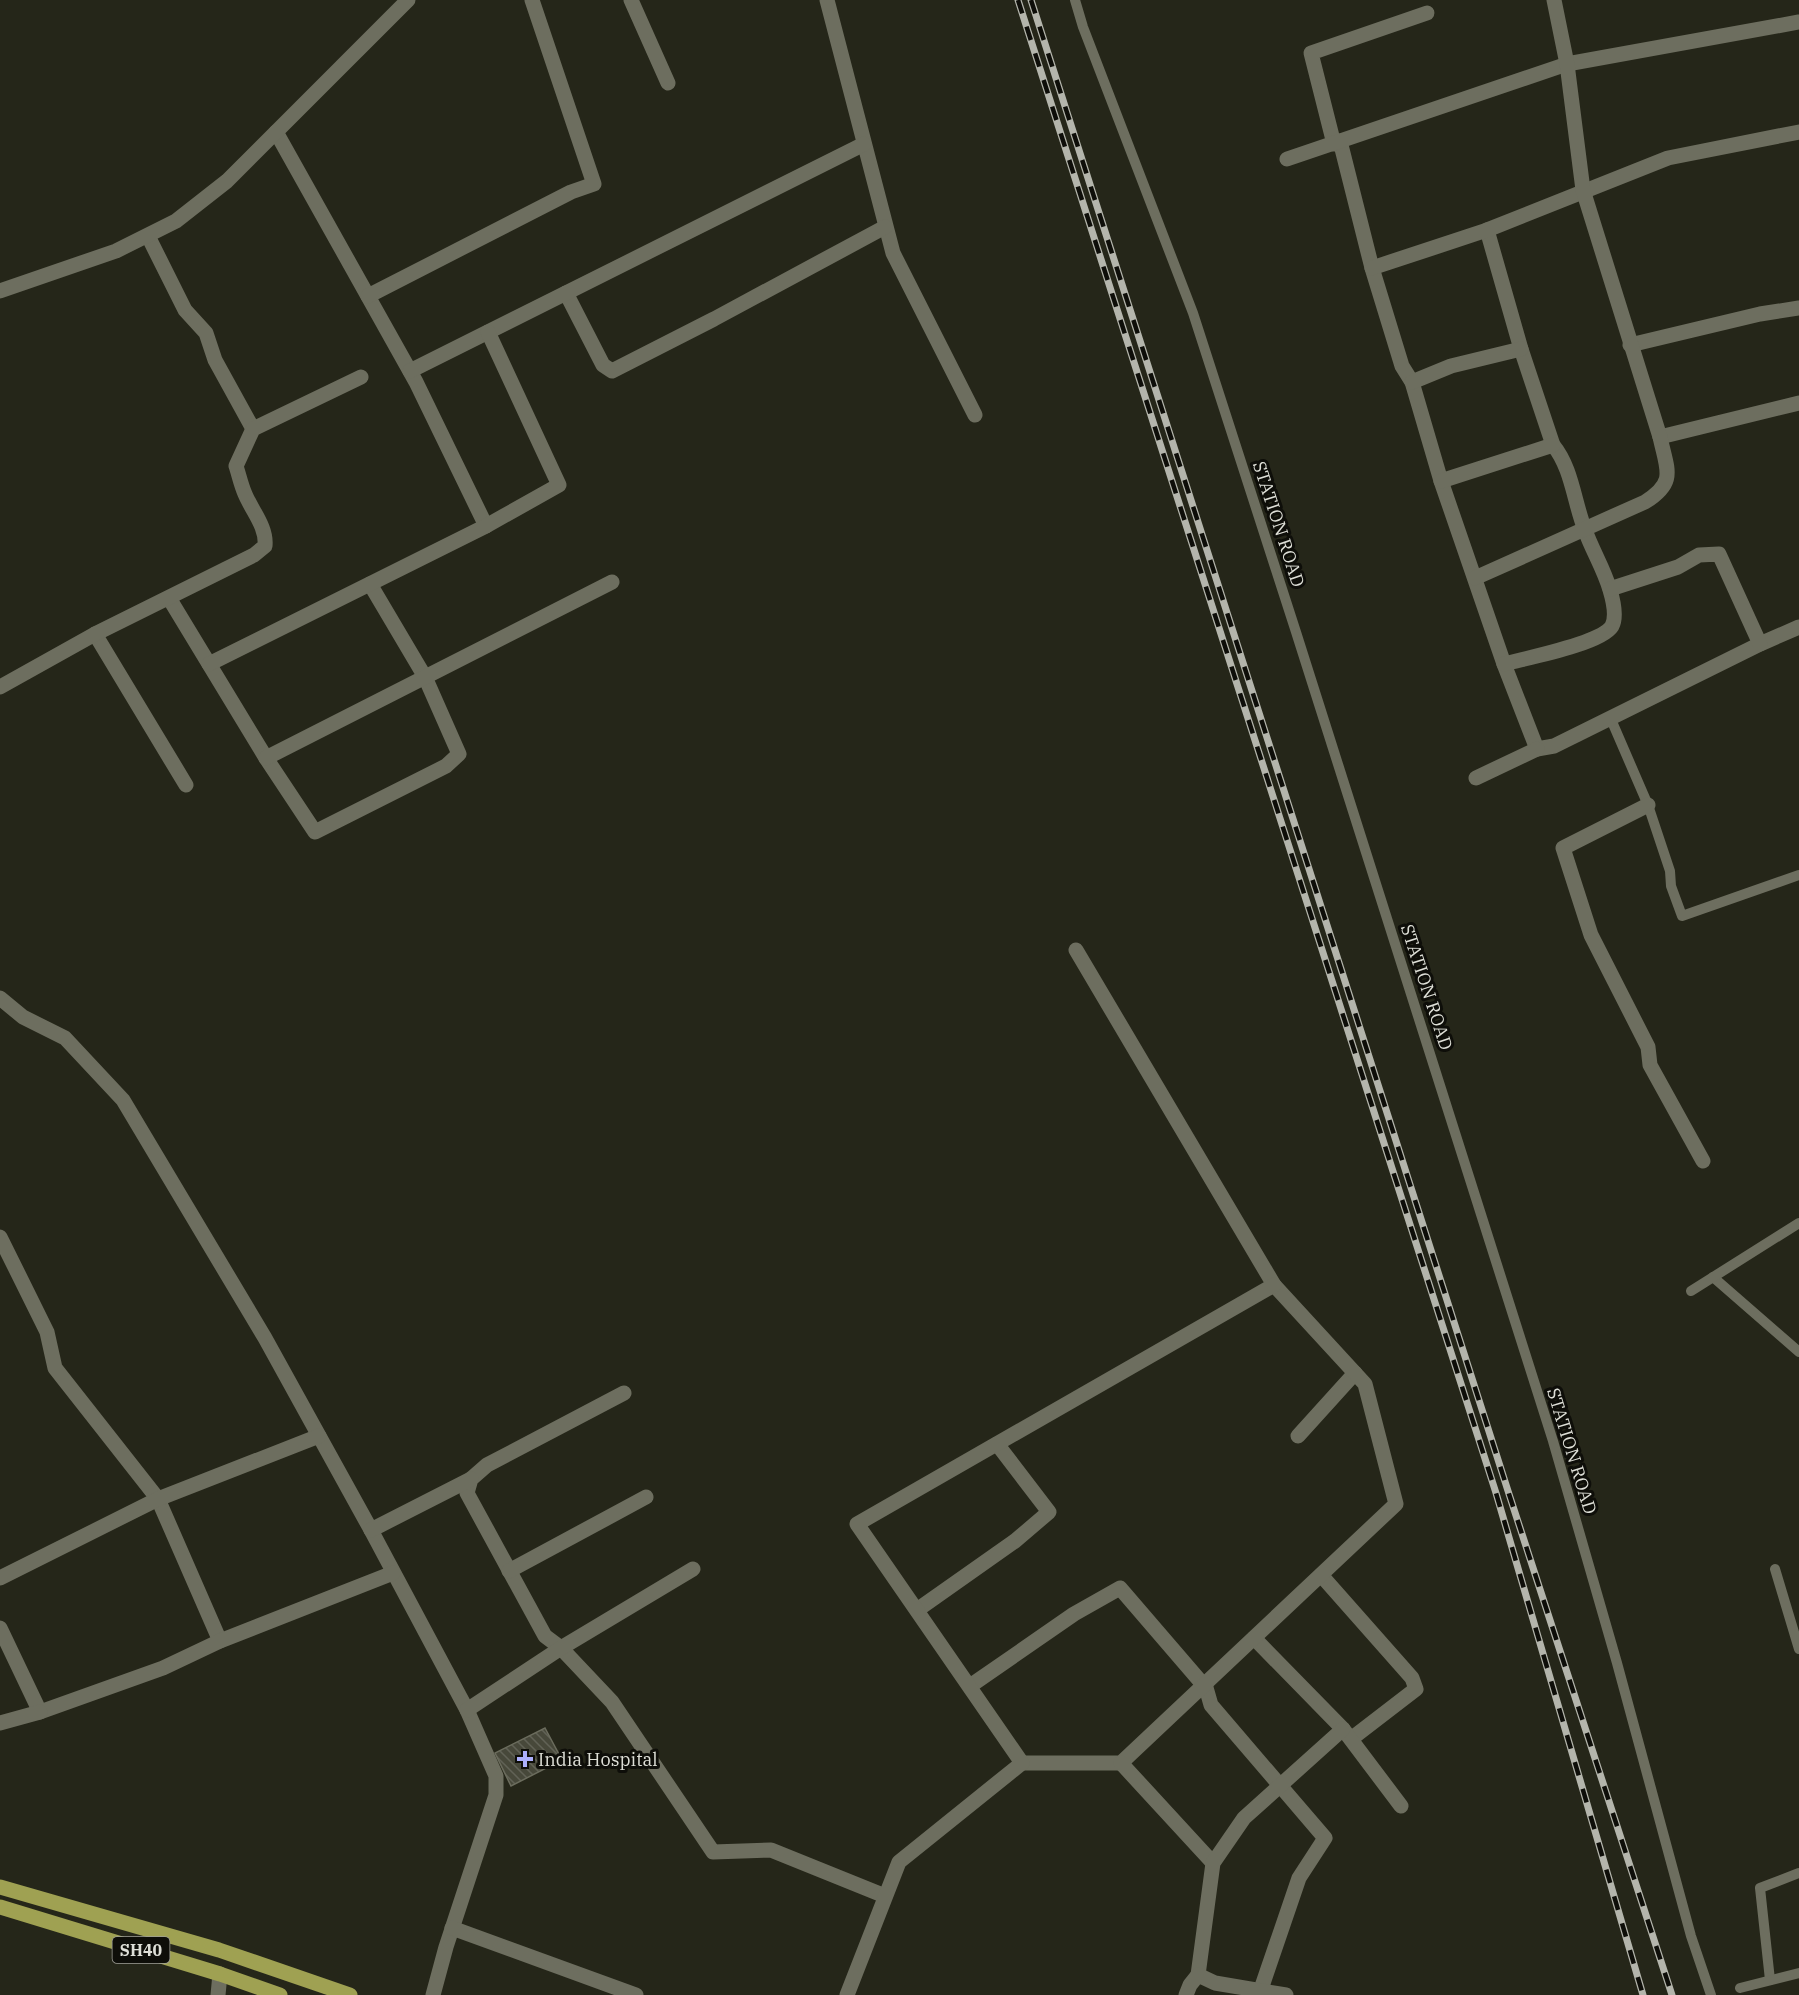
<svg xmlns="http://www.w3.org/2000/svg" width="1799" height="1995" font-family="'IBM Plex Serif',serif">
	<style>
		.building { fill: url(#building-back-hatch); stroke: #6b6c5d; stroke-width: 1.5 }
		.lines { fill: none; stroke-linecap: round; stroke-linejoin: round }
		.service { stroke: #6d6e5f; stroke-width: 10 }
		.minor { stroke: #6d6e5f; stroke-width: 15 }
		.tertiary { stroke: #6d6e5f; stroke-width: 15 }
		.primary { stroke: #9fa152; stroke-width: 15 }
		.rail-casing { stroke: #b4b5ac; stroke-width: 7 }
		.rail { stroke: #0e0e09; stroke-width: 4.5; stroke-dasharray: 14; stroke-linecap: butt }
		.poi-dot { fill: #acaffb; stroke: #0e0e09; stroke-width: 2 }
		.labels { text-anchor: middle; dominant-baseline: central; stroke-width: 6; stroke-linejoin: round; paint-order: stroke }
		.shield { fill: #0e0e09; stroke: #a0a099; stroke-width: 1.5 }
		.shield-label { font-size: 16px; font-weight: bold; fill: #dedfd7 }
		.street-label { font-size: 18px; fill: #dedfd7; stroke: #0e0e09 }
		.poi-label { font-size: 18px; fill: #dedfd7; stroke: #0e0e09; text-anchor: start }
	</style>
	<defs>
		<pattern id="building-back-hatch" width="6" height="6" patternUnits="userSpaceOnUse" patternTransform="scale(1.5)"><rect width="6" height="6" fill="#47483a"/><path d="M-1 5l2 2M0 0l6 6M5-1l2 2" fill="none" stroke="#616256"/></pattern>
	</defs>
	<rect width="100%" height="100%" fill="#252619"/>
	<path class="building" d="M545 1728 562 1760 511 1786 495 1753Z"/>
	<g class="lines">
		<g class="service">
			<path d="M1075 0 1083 27 1193 313 1296 632 1553 1441 1617 1663 1691 1936 1711 1995"/>
			<path d="M1610 717 1648 805 1670 871 1671 886 1682 916 1799 875"/>
			<path d="M1713 1277 1799 1352"/>
			<path d="M1691 1291 1799 1223"/>
			<path d="M1775 1569 1799 1649"/>
			<path d="M1770 1980 1760 1888 1799 1873"/>
			<path d="M1740 1988 1799 1973"/>
		</g>
		<g class="minor">
			<path d="M631 0 668 83"/>
			<path d="M827 0 893 253 975 415"/>
			<path d="M276 132 416 382 486 526"/>
			<path d="M1340 141 1372 268 1402 366 1412 382 1441 481 1504 664 1537 749 1554 746 1760 644 1799 627"/>
			<path d="M1334 144 1311 53 1427 13"/>
			<path d="M1287 159 1567 64 1799 22"/>
			<path d="M1487 230 1521 349 1553 445C1572 468 1574 502 1585 530 1592 550 1604 569 1610 590 1613 600 1617 616 1612 626 1601 644 1526 658 1504 664"/>
			<path d="M148 236 185 310 206 333 215 360 253 429"/>
			<path d="M1372 268 1487 230 1668 158 1799 132"/>
			<path d="M566 293 603 365 612 371 714 319 885 227"/>
			<path d="M368 296 571 192 594 184 532 0"/>
			<path d="M1630 345 1760 314 1799 308"/>
			<path d="M410 371 864 144"/>
			<path d="M1412 382 1451 366 1521 349"/>
			<path d="M1660 437 1799 403"/>
			<path d="M1441 481 1553 445"/>
			<path d="M1475 578 1645 502C1677 482 1667 470 1660 437L1583 190 1567 64 1554 0"/>
			<path d="M1610 589 1678 567 1699 555 1719 554 1760 644"/>
			<path d="M169 598 266 758 315 832 446 766 459 754 425 677 370 584"/>
			<path d="M95 634 186 785"/>
			<path d="M209 664 486 526 559 485 488 332"/>
			<path d="M0 687 95 634 254 555 265 546C267 527 252 511 245 494 241 485 239 475 236 466L253 429 361 377"/>
			<path d="M266 758 612 582"/>
			<path d="M1476 778 1537 749"/>
			<path d="M1648 805 1563 848 1591 935 1648 1047 1650 1065 1703 1161"/>
			<path d="M0 998 23 1017 65 1038 123 1100 265 1338 371 1530 467 1710 496 1776V1795L446 1947 433 1995"/>
			<path d="M0 1237 47 1332 55 1368 158 1499 220 1641"/>
			<path d="M624 1393 487 1465 471 1479 467 1493 545 1636 561 1648 612 1702 713 1852 771 1850 885 1896"/>
			<path d="M1298 1436 1355 1373"/>
			<path d="M371 1530 471 1479"/>
			<path d="M509 1571 646 1497"/>
			<path d="M1321 1575 1412 1678 1416 1689 1351 1739"/>
			<path d="M0 1578 158 1499 319 1436"/>
			<path d="M917 1610 1015 1541 1049 1512 997 1444"/>
			<path d="M0 1628 40 1712 163 1668 220 1641 393 1573"/>
			<path d="M1254 1638 1343 1729 1401 1806"/>
			<path d="M970 1686 1074 1614 1120 1588 1200 1681 1205 1684 1211 1705 1325 1838 1299 1878 1259 1995"/>
			<path d="M467 1710 561 1648 693 1569"/>
			<path d="M0 1723 40 1712"/>
			<path d="M1022 1763H1121L1396 1504 1365 1384 1274 1285 1076 950"/>
			<path d="M1121 1763 1213 1863"/>
			<path d="M452 1928 636 1995"/>
			<path d="M1198 1975 1213 1863 1244 1818 1343 1729"/>
			<path d="M218 1995 220 1974"/>
			<path d="M847 1995 899 1862 1022 1763 857 1524 1274 1285"/>
			<path d="M1186 1995 1190 1985 1198 1975 1215 1983 1286 1995"/>
		</g>
		<path class="tertiary" d="M0 291 116 251 176 221 227 181 408 0"/>
		<g class="primary">
			<path d="M0 1887 219 1950 350 1995"/>
			<path d="M0 1907 220 1974 280 1995"/>
		</g>
		<g class="rail-casing">
			<g id="rail">
				<path d="M1018 0 1496 1493 1643 1995"/>
				<path d="M1031 0 1509 1494 1672 1995"/>
			</g>
		</g>
		<use href="#rail" class="rail"/>
	</g>
	<path class="poi-dot" d="M522 1750h6v6h6v6h-6v6h-6v-6h-6v-6h6z"/>
	<g class="labels">
		<rect class="shield" x="112.5" y="1937" width="57" height="26" rx="4.5"/>
		<g class="shield-label">
			<text x="141" y="1950">SH40</text>
		</g>
		<g class="street-label">
			<text transform="translate(1279 524) rotate(72)">STATION ROAD</text>
			<text transform="translate(1427 987) rotate(72)">STATION ROAD</text>
			<text transform="translate(1572 1451) rotate(73)">STATION ROAD</text>
		</g>
		<g class="poi-label">
			<text x="538" y="1759">India Hospital</text>
		</g>
	</g>
</svg>
